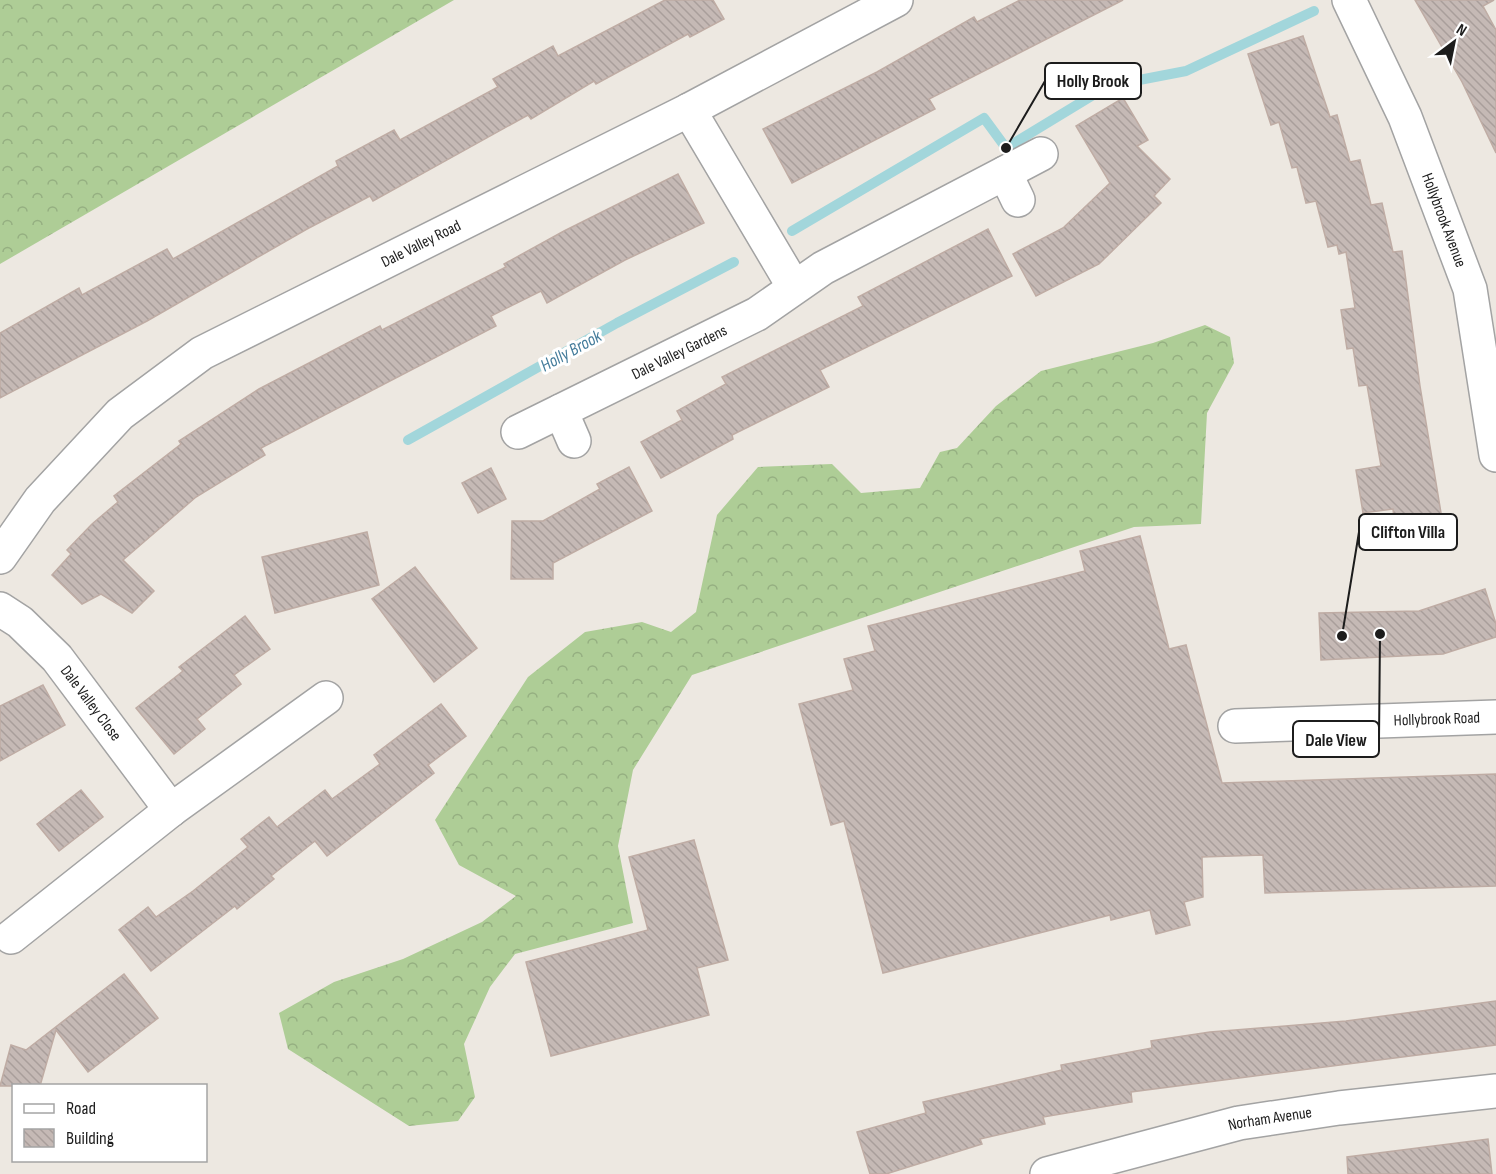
<svg xmlns="http://www.w3.org/2000/svg" width="1496" height="1174" font-family="'Sofia Sans Condensed',sans-serif">
	<style>
		.forest { fill: url(#forest-crowns) }
		.lines { fill: none; stroke-linecap: round; stroke-linejoin: round }
		.stream { stroke: #a2d6db; stroke-width: 10 }
		.building { fill: url(#building-back-hatch); stroke: #bfaca4; stroke-width: 1.5 }
		.minor-casing { stroke: #a3a3a3; stroke-width: 36 }
		.minor { stroke: #fff; stroke-width: 33 }
		.labels { text-anchor: middle; dominant-baseline: central; stroke-width: 6; stroke-linejoin: round; paint-order: stroke }
		.street-label { font-size: 16px; fill: #1c1c1c; stroke: #fff }
		.water-label { font-size: 18px; font-style: italic; fill: #447c9b; stroke: #fff }
		.leader { fill: none; stroke: #1c1c1c; stroke-width: 2 }
		.callout-dot { fill: #1c1c1c; stroke: #fff; stroke-width: 2 }
		.callout { fill: #fff; stroke: #1c1c1c; stroke-width: 2 }
		.callout-label { font-size: 18px; text-anchor: middle; font-weight: bold; fill: #1c1c1c }
	</style>
	<defs>
		<pattern id="forest-crowns" width="20" height="18" patternUnits="userSpaceOnUse" patternTransform="scale(1.5)"><rect width="20" height="18" fill="#aecd96"/><path d="M2 6a3 3 0 1 1 6 0M12 15a3 3 0 1 1 6 0" fill="none" stroke="#95af81"/></pattern>
		<pattern id="building-back-hatch" width="6" height="6" patternUnits="userSpaceOnUse" patternTransform="scale(1.5)"><rect width="6" height="6" fill="#c5b9b5"/><path d="M-1 5l2 2M0 0l6 6M5-1l2 2" fill="none" stroke="#a99e9b"/></pattern>
	</defs>
	<rect width="100%" height="100%" fill="#ede8e1"/>
	<g class="forest">
		<path d="M0 0H454L0 264Z"/>
		<path d="M1205 325 1230 337 1234 363 1207 413 1201 524 1134 527 692 675 633 770 618 846 633 923 515 954 490 987 464 1044 475 1097 458 1121 409 1126 288 1049 279 1013 334 982 403 959 482 922 516 896 459 865 435 820 528 677 585 632 642 622 671 632 696 612 717 515 758 467 832 464 861 493 920 488 940 452 957 448 996 406 1041 371 1153 343Z"/>
	</g>
	<g class="lines">
		<g class="stream">
			<path d="M792 231 984 118 1006 148 1108 86 1186 71 1314 11"/>
			<path d="M408 440 617 323 734 262"/>
		</g>
	</g>
	<g class="building">
		<path d="M665 0H713L724 19 690 37 688 34 596 84 594 81 531 119 528 115 373 201 370 196 307 229 147 321 0 398V333L79 288 82 295 167 249 173 259 338 166 336 161 394 130 400 140 498 87 493 79 553 46 558 56Z"/>
		<path d="M1020 0H1123L929 99 935 109 792 183 763 129 877 72 974 17 977 22Z"/>
		<path d="M1415 0H1494L1483 6 1496 30V153L1462 82Z"/>
		<path d="M1303 36 1330 117 1337 115 1350 162 1360 160 1371 205 1382 203 1393 252 1402 251 1420 386 1444 531 1396 537 1393 509 1363 513 1356 470 1381 466 1367 385 1359 386 1353 348 1347 349 1341 310 1355 308 1346 252 1339 254 1337 245 1328 247 1316 201 1306 203 1297 167 1292 168 1279 122 1271 125 1248 54Z"/>
		<path d="M1123 98 1148 140 1137 146 1170 179 1154 196 1161 203 1099 264 1036 296 1013 254 1063 228 1110 183 1076 126Z"/>
		<path d="M678 174 704 223 625 260 547 303 541 291 491 316 496 326 261 448 265 455 196 497 123 560 154 591 132 613 101 594 82 604 52 575 71 554 67 550 92 524 118 502 114 496 181 444 179 441 259 389 380 326 382 330 506 267 504 264 564 231Z"/>
		<path d="M988 229 1012 276 820 370 829 387 732 435 733 439 661 478 641 442 682 420 677 411 726 384 722 377 863 306 858 297Z"/>
		<path d="M629 467 652 511 553 563V579H511L512 521H543L600 489 597 484Z"/>
		<path d="M491 468 506 499 478 513 462 483Z"/>
		<path d="M367 532 379 585 275 613 262 557Z"/>
		<path d="M1140 536 1169 649 1186 645 1222 783 1496 774V886L1265 893 1263 855 1202 857 1203 897 1184 902 1190 925 1156 934 1150 910 1111 920 1110 915 883 973 844 821 831 825 799 704 853 690 844 659 875 651 868 626 1085 571 1080 551Z"/>
		<path d="M415 567 477 648 434 682 372 599Z"/>
		<path d="M1485 589 1496 624V637L1443 654 1321 660 1319 613 1419 611Z"/>
		<path d="M245 616 270 649 234 675 241 684 197 719 205 729 174 754 136 708 183 671 179 667Z"/>
		<path d="M43 685 65 725 0 761V706Z"/>
		<path d="M441 704 466 736 428 765 434 773 327 856 315 841 271 876 274 879 237 909 235 906 151 971 119 930 148 907 156 917 193 891 248 847 241 839 269 817 277 827 325 790 332 799 380 764 374 755Z"/>
		<path d="M81 790 103 817 59 851 37 824Z"/>
		<path d="M694 840 728 960 697 968 709 1015 551 1056 526 962 648 930 629 857Z"/>
		<path d="M124 974 158 1018 88 1072 56 1030 40 1086H0L11 1045 26 1050Z"/>
		<path d="M1496 1001V1045L1131 1092 1132 1102 1043 1117 1045 1124 980 1139 982 1144 886 1174H870L857 1132 926 1113 923 1102 1062 1070 1061 1065 1152 1048 1151 1041 1210 1032 1346 1021Z"/>
		<path d="M1488 1139 1492 1174H1348L1347 1157Z"/>
	</g>
	<g class="lines">
		<g class="minor-casing">
			<g id="minor">
				<path id="s1" d="M1349 0 1405 117 1470 289 1496 455"/>
				<path d="M689 110 794 287"/>
				<path d="M1005 173 1018 200"/>
				<path d="M561 411 574 441"/>
				<path id="s2" d="M518 432 757 314 823 268 1041 154"/>
				<path id="s3" d="M0 557 40 500 120 414 202 353 689 110 896 0"/>
				<path id="s4" d="M0 609 20 622 57 658 171 810"/>
				<path id="s5" d="M1235 726 1496 717"/>
				<path d="M11 937 171 810 326 698"/>
				<path id="s6" d="M1047 1174 1239 1123 1339 1108 1496 1091"/>
			</g>
		</g>
		<use href="#minor" class="minor"/>
	</g>
	<g class="labels">
		<g class="street-label">
			<text stroke="none"><textPath href="#s1" startOffset="240">Hollybrook Avenue</textPath></text>
			<text stroke="none"><textPath href="#s3" startOffset="534">Dale Valley Road</textPath></text>
			<text stroke="none"><textPath href="#s2" startOffset="180">Dale Valley Gardens</textPath></text>
			<text stroke="none"><textPath href="#s4" startOffset="132">Dale Valley Close</textPath></text>
			<text stroke="none"><textPath href="#s5" startOffset="202">Hollybrook Road</textPath></text>
			<text stroke="none"><textPath href="#s6" startOffset="230">Norham Avenue</textPath></text>
		</g>
		<g class="water-label">
			<text transform="translate(571 351) rotate(-29)">Holly Brook</text>
		</g>
	</g>
	<path class="leader" d="M1006 148L1045 81M1342 636L1359 532M1380 634L1379 739"/>
	<g class="callout-dot">
		<circle cx="1006" cy="148" r="6"/>
		<circle cx="1342" cy="636" r="6"/>
		<circle cx="1380" cy="634" r="6"/>
	</g>
	<g class="callout">
		<rect x="1045" y="63" width="96" height="36" rx="6"/>
		<rect x="1359" y="514" width="98" height="36" rx="6"/>
		<rect x="1293" y="721" width="86" height="36" rx="6"/>
	</g>
	<g class="callout-label">
		<text x="1093" y="87">Holly Brook</text>
		<text x="1408" y="538">Clifton Villa</text>
		<text x="1336" y="746">Dale View</text>
	</g>
	<rect x="12" y="1084" width="195" height="78" fill="#ffffff" stroke="#a4a4a4" stroke-width="1.5"/>
	<rect x="24" y="1104" width="30" height="9" fill="#ffffff" stroke="#a4a4a4" stroke-width="1.5"/>
	<text x="66" y="1114" font-size="18" fill="#1c1c1c">Road</text>
	<rect x="24" y="1129" width="30" height="18" fill="url(#building-back-hatch)" stroke="#a4a4a4" stroke-width="1.5"/>
	<text x="66" y="1144" font-size="18" fill="#1c1c1c">Building</text>
	<g transform="translate(1454 42) rotate(32)" stroke="#ffffff" stroke-width="4.5" paint-order="stroke">
	<path d="M0-4.5L10 22L0 15L-10 22Z" fill="#1c1c1c"/>
	<text y="-9" font-size="16" font-weight="bold" text-anchor="middle" fill="#1c1c1c">N</text>
	</g>
</svg>
